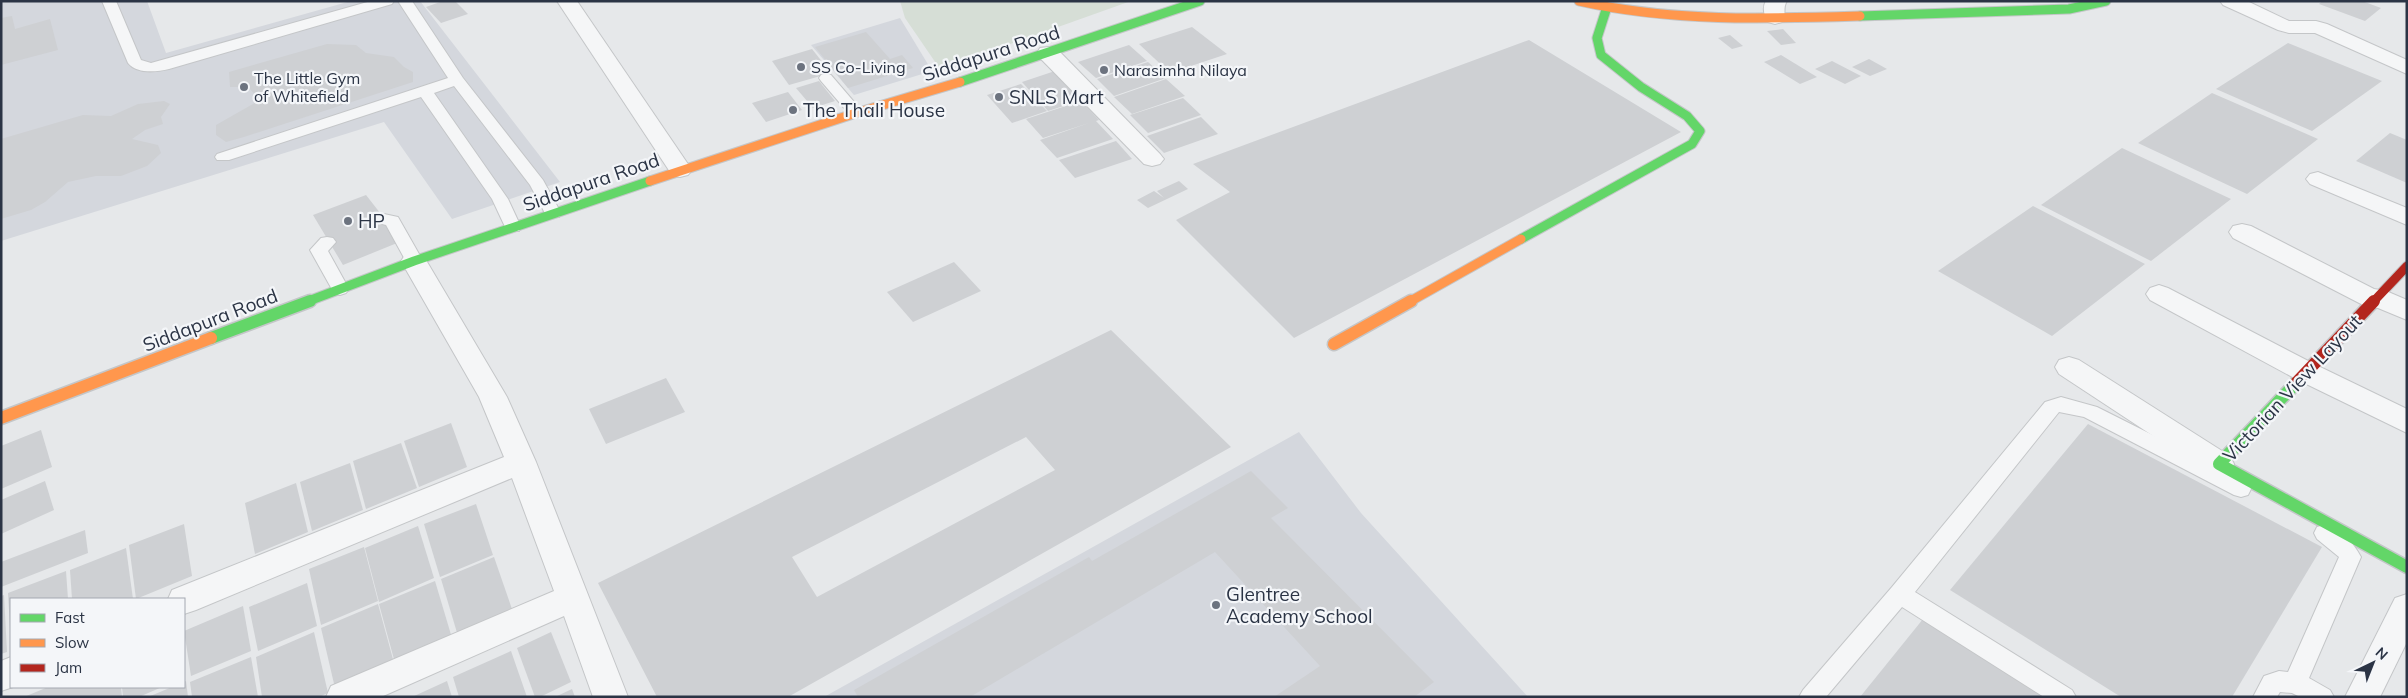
<svg xmlns="http://www.w3.org/2000/svg" width="2408" height="698" font-family="Mulish,sans-serif">
	<style>
		.built { fill: #d4d7dd }
		.green { fill: #d6ded6 }
		.building { fill: #ced0d3; fill-rule: evenodd }
		.lines { fill: none; stroke-linecap: round; stroke-linejoin: round }
		.lane-casing { stroke: #c4c6c8; stroke-width: 2 }
		.street-casing { stroke: #c4c6c8; stroke-width: 2 }
		.fast-far1-casing { stroke: #c4c6c8; stroke-width: 11 }
		.fast-casing { stroke: #c4c6c8; stroke-width: 15 }
		.slow-far1-casing { stroke: #c4c6c8; stroke-width: 11 }
		.slow-casing { stroke: #c4c6c8; stroke-width: 15 }
		.jam-far1-casing { stroke: #c4c6c8; stroke-width: 11 }
		.jam-casing { stroke: #c4c6c8; stroke-width: 15 }
		.lane { fill: #f5f6f7; fill-rule: evenodd }
		.street { fill: #f5f6f7; fill-rule: evenodd }
		.fast-far1 { stroke: #63d668; stroke-width: 9 }
		.fast { stroke: #63d668; stroke-width: 12 }
		.slow-far1 { stroke: #ff974d; stroke-width: 9 }
		.slow { stroke: #ff974d; stroke-width: 12 }
		.jam-far1 { stroke: #b3261e; stroke-width: 9 }
		.jam { stroke: #b3261e; stroke-width: 12 }
		.poi-dot { fill: #6c737f; stroke: #f4f6f9; stroke-width: 2 }
		.labels { text-anchor: middle; dominant-baseline: central; stroke-width: 4.5; stroke-linejoin: round; paint-order: stroke }
		.far-poi-label { font-size: 16px; fill: #2b3445; stroke: #f4f6f9; text-anchor: start }
		.street-label { font-size: 19px; fill: #2b3445; stroke: #f4f6f9 }
		.poi-label { font-size: 19px; fill: #2b3445; stroke: #f4f6f9; text-anchor: start }
	</style>
	<rect width="100%" height="100%" fill="#e6e8ea"/>
	<g class="built">
		<path d="M1 1H147L166 53 351 1H420L560 182 452 219 384 122 1 241Z"/>
		<path d="M900 18 932 71 854 95 811 45Z"/>
		<path d="M1299 432 1361 513 1528 697H824Z"/>
	</g>
	<path class="green" d="M900 1H1131L940 69 905 18Z"/>
	<g class="building">
		<path d="M443 1H455L468 14 441 23 426 7Z"/>
		<path d="M2322 1H2362L2381 8 2365 21 2319 4Z"/>
		<path d="M12 16 15 29 50 19 58 50 1 65V18Z"/>
		<path d="M1192 27 1227 54 1170 73 1139 44Z"/>
		<path d="M1783 29 1796 43 1781 45 1767 31Z"/>
		<path d="M866 32 890 59 902 55 913 68 848 88 815 47Z"/>
		<path d="M1730 35 1743 46 1732 49 1718 38Z"/>
		<path d="M1529 40 1681 132 1294 338 1176 220 1230 192 1193 164Z"/>
		<path d="M2288 43 2382 81 2312 131 2216 89Z"/>
		<path d="M327 44 356 45 366 53 394 57 404 67 413 72V82L244 137 226 142 216 135V125L260 100 248 87H230L229 72Z"/>
		<path d="M1129 45 1147 61 1096 78 1078 62Z"/>
		<path d="M812 49 831 73 789 85 772 61Z"/>
		<path d="M1781 55 1817 77 1800 84 1764 62Z"/>
		<path d="M1869 59 1887 69 1870 76 1852 67Z"/>
		<path d="M1832 61 1861 76 1845 84 1815 69Z"/>
		<path d="M1148 62 1166 78 1114 96 1097 79Z"/>
		<path d="M1055 71 1082 100 1048 111 1022 82Z"/>
		<path d="M1166 79 1185 96 1132 114 1114 97Z"/>
		<path d="M819 81 835 101 813 108 796 88Z"/>
		<path d="M1021 84 1047 111 1012 123 987 95Z"/>
		<path d="M788 92 802 110 766 122 752 103Z"/>
		<path d="M2212 93 2318 139 2247 194 2138 143Z"/>
		<path d="M1183 98 1201 115 1148 133 1130 115Z"/>
		<path d="M164 101 170 104 161 117 163 124 145 130 132 139 158 145 161 153 147 166 121 176H96L68 182 45 202 31 210 1 219V139L83 115 111 116 138 104Z"/>
		<path d="M1081 101 1099 120 1096 121 1113 139 1057 158 1040 140 1089 123 1043 138 1026 119Z"/>
		<path d="M1201 117 1218 134 1164 153 1147 136Z"/>
		<path d="M2390 133 2407 140V183L2356 161Z"/>
		<path d="M1116 141 1132 159 1075 178 1059 160Z"/>
		<path d="M2122 148 2231 199 2151 261 2041 205Z"/>
		<path d="M1179 181 1188 189 1148 208 1137 200 1154 191 1164 198 1157 191Z"/>
		<path d="M366 195 402 241 343 265 313 215Z"/>
		<path d="M2033 206 2145 264 2052 336 1938 271Z"/>
		<path d="M954 262 981 291 913 322 887 292Z"/>
		<path d="M1111 330 1231 447 788 697H657L598 583ZM1026 437 1055 470 817 597 792 557Z"/>
		<path d="M666 378 685 412 606 444 589 409Z"/>
		<path d="M451 423 467 467 419 487 404 441Z"/>
		<path d="M2088 424 2322 547 2232 697H2121L1950 590Z"/>
		<path d="M41 430 52 467 1 489V446Z"/>
		<path d="M401 443 417 488 366 509 353 461Z"/>
		<path d="M350 463 363 510 312 531 300 482Z"/>
		<path d="M1251 471 1288 508 1271 518 1434 682 1414 697H1274L1320 666 1215 552 970 697H858L854 690 1089 557 1092 561Z"/>
		<path d="M45 481 54 510 1 534V500Z"/>
		<path d="M296 483 308 532 255 554 245 503Z"/>
		<path d="M476 504 493 555 440 577 424 524Z"/>
		<path d="M184 524 192 576 136 599 129 545Z"/>
		<path d="M418 526 434 578 379 602 365 548Z"/>
		<path d="M85 530 88 553 1 587V562Z"/>
		<path d="M364 547 378 601 321 625 309 569Z"/>
		<path d="M126 548 133 599H72L70 570Z"/>
		<path d="M494 557 513 612 458 636 441 579Z"/>
		<path d="M66 571 68 599H11L10 628 8 593Z"/>
		<path d="M435 581 452 638 395 663 379 604Z"/>
		<path d="M307 583 317 626 258 651 249 607Z"/>
		<path d="M4 595 7 652 1 654V596Z"/>
		<path d="M378 604 394 663 335 688 321 628Z"/>
		<path d="M243 606 251 651 191 676 184 631Z"/>
		<path d="M1923 619 2047 697H1860Z"/>
		<path d="M314 632 328 693 319 697H262L256 657Z"/>
		<path d="M551 632 571 682 540 697H535L517 648Z"/>
		<path d="M511 651 527 697H459L453 677Z"/>
		<path d="M251 657 258 697H192L190 682Z"/>
		<path d="M186 681 188 697H148L172 687H184V682Z"/>
		<path d="M447 681 452 697H412Z"/>
		<path d="M48 687H121L122 697H24Z"/>
		<path d="M122 687H162L139 697H123Z"/>
		<path d="M572 689 575 697H555Z"/>
	</g>
	<g class="lines">
		<g class="lane-casing">
			<g id="lane">
				<path d="M102 1H116L141 60 151 63 371 1H394L392 4 169 69C156 72 137 74 128 63Z"/>
				<path d="M398 1H412L463 78 543 180 561 213 559 217H547L530 185 454 86 434 93 508 199 521 227 519 231H507L492 199 421 97 229 160H217L215 157 217 154 448 78Z"/>
				<path d="M826 74 831 75 861 110 864 113 861 116H851L821 81 819 78 821 75Z"/>
				<path d="M384 214 398 217 423 261 420 265H408L386 225 378 223 376 219 378 215Z"/>
				<path d="M327 237 333 238 336 242 328 251 349 289 346 293 340 295 334 293 310 250 321 238Z"/>
				<path d="M2061 397 2097 407 2248 483 2251 489 2248 495 2241 497 2234 495 2084 417 2059 412 1915 592 2072 690 2076 697H2044L1902 607 1826 697H1799L1803 690 1892 587 2045 402Z"/>
				<path d="M2325 525C2342 530 2353 542 2361 557L2309 678 2330 690 2334 697H2300L2292 693 2280 692 2277 697H2253L2264 676 2279 671 2288 672 2339 557 2317 539 2314 533 2317 527Z"/>
			</g>
		</g>
		<g class="street-casing">
			<g id="street">
				<path d="M557 1H577L692 170 688 175 680 177 672 175Z"/>
				<path d="M1766 1H1787C1782 8 1787 15 1782 22L1775 24 1768 22C1764 16 1762 7 1766 1Z"/>
				<path d="M2220 1H2247L2289 21H2316L2327 24 2407 60V74L2315 33H2289L2278 30 2223 5Z"/>
				<path d="M1048 47 1056 48 1160 154 1164 159 1160 164 1152 166 1144 164 1040 58 1037 53 1040 48Z"/>
				<path d="M2318 172 2407 208V225L2310 184 2306 179 2310 174Z"/>
				<path d="M2242 224 2251 226 2374 289 2386 291 2407 300V320L2378 308 2365 306 2233 238 2229 232 2233 226Z"/>
				<path d="M414 253 423 255 507 397 536 462 628 697H593L564 616 381 697H326L331 686 554 591 512 478 196 610 184 614V599H168L172 590 504 457 479 397 401 261 405 255Z"/>
				<path d="M2159 285 2168 288 2316 365 2407 409V433L2296 379 2150 300 2146 294 2150 288Z"/>
				<path d="M2069 357 2079 360 2230 456 2234 464 2230 472 2219 475 2208 472 2059 374 2055 367 2059 360Z"/>
				<path d="M2407 594V642L2380 697H2345L2395 598Z"/>
				<path d="M11 657 13 687 1 691V661Z"/>
			</g>
		</g>
		<g class="fast-far1-casing">
			<g id="fast-far1">
				<path d="M1860 16 2069 9 2106 1"/>
				<path d="M960 82 1200 1"/>
				<path d="M1521 239 1692 144 1700 131 1687 116 1641 87 1601 55 1597 38 1606 10"/>
				<path d="M306 302 414 261 650 181"/>
			</g>
		</g>
		<g class="fast-casing">
			<g id="fast">
				<path d="M211 338 310 301"/>
				<path d="M2296 383 2219 464 2407 567"/>
			</g>
		</g>
		<g class="slow-far1-casing">
			<g id="slow-far1">
				<path d="M1579 1C1672 22 1765 19 1860 16"/>
				<path d="M650 181 856 113 960 82"/>
				<path d="M1409 302 1521 239"/>
			</g>
		</g>
		<g class="slow-casing">
			<g id="slow">
				<path d="M1334 344 1411 301"/>
				<path d="M1 418 211 338"/>
			</g>
		</g>
		<g class="jam-far1-casing">
			<path id="jam-far1" d="M2373 302 2407 266"/>
		</g>
		<g class="jam-casing">
			<path id="jam" d="M2296 383 2374 301"/>
		</g>
		<use href="#lane" class="lane"/>
		<use href="#street" class="street"/>
		<use href="#fast-far1" class="fast-far1"/>
		<use href="#fast" class="fast"/>
		<use href="#slow-far1" class="slow-far1"/>
		<use href="#slow" class="slow"/>
		<use href="#jam-far1" class="jam-far1"/>
		<use href="#jam" class="jam"/>
	</g>
	<g class="poi-dot">
		<circle cx="801" cy="67" r="5"/>
		<circle cx="1104" cy="70" r="5"/>
		<circle cx="244" cy="87" r="5"/>
		<circle cx="999" cy="97" r="5"/>
		<circle cx="793" cy="110" r="5"/>
		<circle cx="348" cy="221" r="5"/>
		<circle cx="1216" cy="605" r="5"/>
	</g>
	<g class="labels">
		<g class="far-poi-label">
			<text x="811" y="67">SS Co-Living</text>
			<text x="1114" y="70">Narasimha Nilaya</text>
			<text x="254" y="78">The Little Gym<tspan x="254" dy="18">of Whitefield</tspan></text>
		</g>
		<g class="street-label">
			<text transform="translate(991 53) rotate(-18)">Siddapura Road</text>
			<text transform="translate(591 182) rotate(-19)">Siddapura Road</text>
			<text transform="translate(210 320) rotate(-21)">Siddapura Road</text>
			<text transform="translate(2292 388) rotate(-47)">Victorian View Layout</text>
		</g>
		<g class="poi-label">
			<text x="1009" y="97">SNLS Mart</text>
			<text x="803" y="110">The Thali House</text>
			<text x="358" y="221">HP</text>
			<text x="1226" y="594">Glentree<tspan x="1226" dy="22">Academy School</tspan></text>
		</g>
	</g>
	<rect width="2408" height="698" fill="none" stroke="#2b3445" stroke-width="5"/>
	<rect x="10" y="598" width="175" height="90" fill="#f4f6f9" stroke="#a4a8b1"/>
	<rect x="20" y="614" width="25" height="8" fill="#63d668" stroke="#a4a8b1"/>
	<text x="55" y="623" font-size="15" fill="#2b3445">Fast</text>
	<rect x="20" y="639" width="25" height="8" fill="#ff974d" stroke="#a4a8b1"/>
	<text x="55" y="648" font-size="15" fill="#2b3445">Slow</text>
	<rect x="20" y="664" width="25" height="8" fill="#b3261e" stroke="#a4a8b1"/>
	<text x="55" y="673" font-size="15" fill="#2b3445">Jam</text>
	<g transform="translate(2373 663) rotate(43)" stroke="#f4f6f9" stroke-width="4" paint-order="stroke">
	<path d="M0-4L9 19L0 12L-9 19Z" fill="#2b3445"/>
	<text y="-8" font-size="14" font-weight="bold" text-anchor="middle" fill="#2b3445">N</text>
	</g>
</svg>
